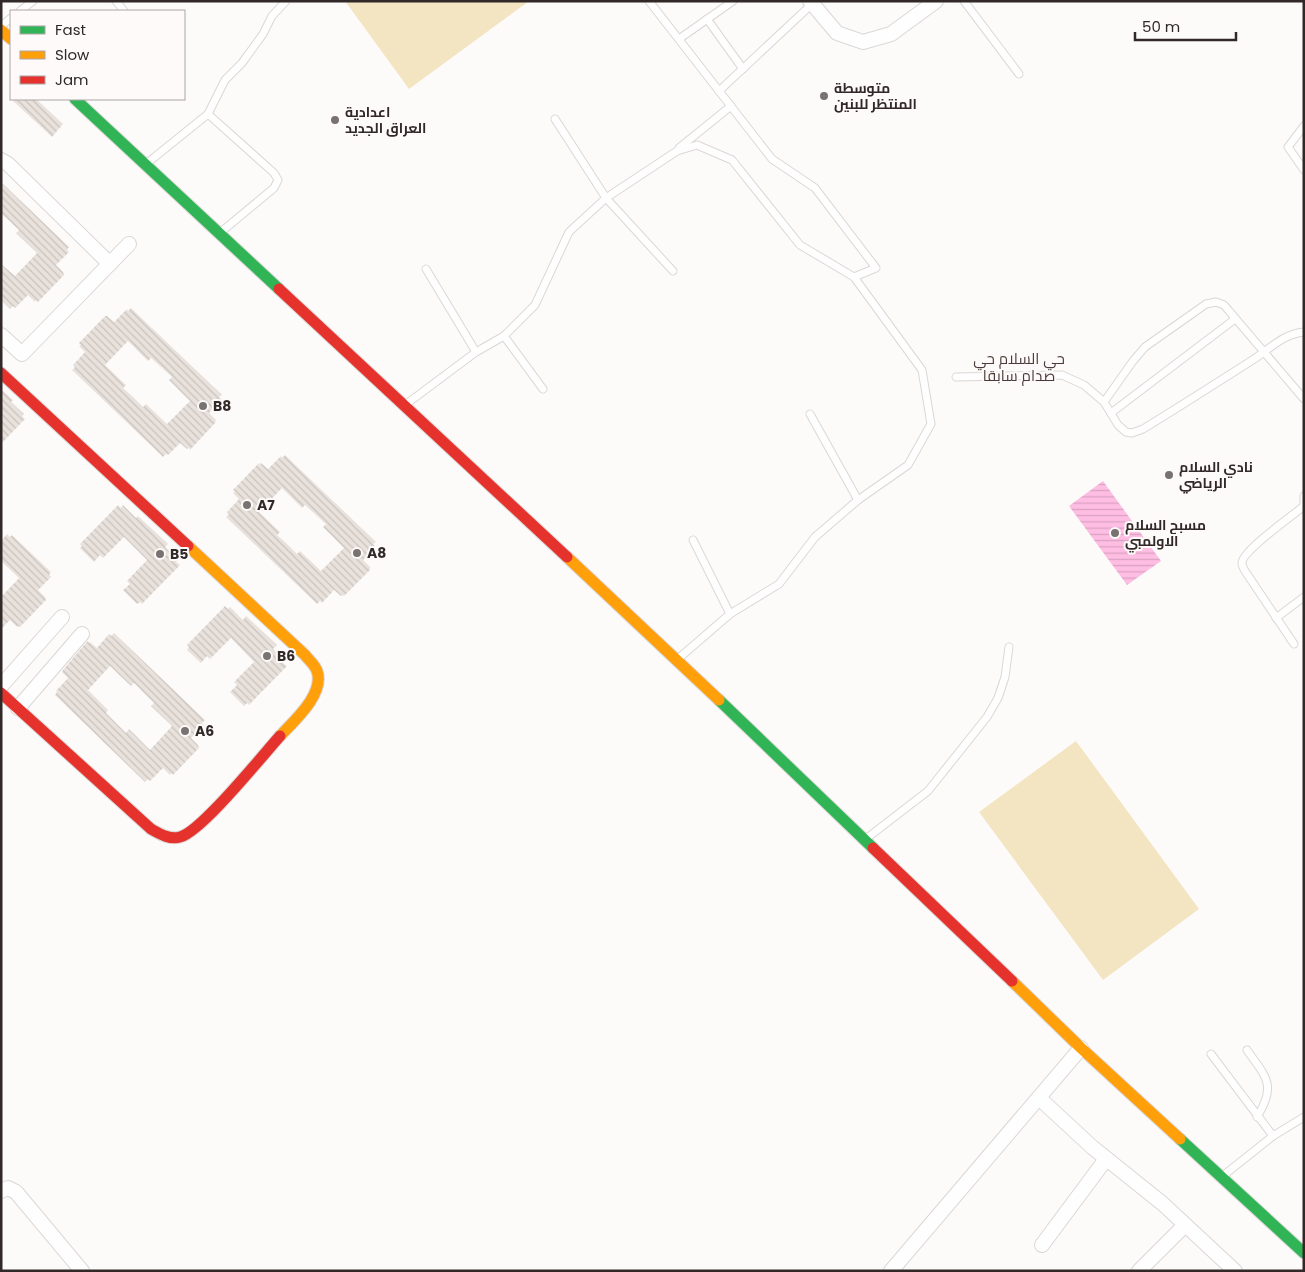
<svg xmlns="http://www.w3.org/2000/svg" width="1305" height="1272" font-family="Poppins,Cairo,sans-serif">
	<style>
		.grass { fill: #f3e5c1 }
		.water { fill: url(#water-rules) }
		.building { fill: url(#building-back-hatch); fill-rule: evenodd }
		.lines { fill: none; stroke-linecap: round; stroke-linejoin: round }
		.lane-casing { stroke: #dbd7d6; stroke-width: 9 }
		.street-casing { stroke: #dbd7d6; stroke-width: 16 }
		.fast-casing { stroke: #dbd7d6; stroke-width: 13 }
		.slow-casing { stroke: #dbd7d6; stroke-width: 13 }
		.jam-casing { stroke: #dbd7d6; stroke-width: 13 }
		.lane { stroke: #fffefe; stroke-width: 7 }
		.street { stroke: #fffefe; stroke-width: 14 }
		.fast { stroke: #30b455; stroke-width: 11 }
		.slow { stroke: #ff9f0a; stroke-width: 11 }
		.jam { stroke: #e5322d; stroke-width: 11 }
		.poi-dot { fill: #787271; stroke: #fefaf9; stroke-width: 2 }
		.labels { text-anchor: middle; dominant-baseline: central; stroke-width: 4; stroke-linejoin: round; paint-order: stroke }
		.poi-label { font-size: 14px; font-weight: bold; fill: #302927; stroke: #fefaf9; text-anchor: start }
		.neighbourhood-label { font-size: 15px; fill: #493b37; stroke: #fefaf9 }
	</style>
	<defs>
		<pattern id="water-rules" width="6" height="5" patternUnits="userSpaceOnUse" patternTransform="scale(1.25)"><rect width="6" height="5" fill="#febde2"/><path d="M0 2.5h6" fill="none" stroke="#daa2c2"/></pattern>
		<pattern id="building-back-hatch" width="6" height="6" patternUnits="userSpaceOnUse" patternTransform="scale(1.25)"><rect width="6" height="6" fill="#e9e2dc"/><path d="M-1 5l2 2M0 0l6 6M5-1l2 2" fill="none" stroke="#c8c2bd"/></pattern>
	</defs>
	<rect width="100%" height="100%" fill="#fdfbfa"/>
	<g class="grass">
		<path d="M345 1H529L409 89Z"/>
		<path d="M1076 741 1199 909 1103 980 979 812Z"/>
	</g>
	<path class="water" d="M1103 481 1161 561 1127 585 1069 506Z"/>
	<g class="building">
		<path d="M11 99H36L63 124 52 137Z"/>
		<path d="M1 182 69 247 67 250 69 252 56 265 63 272 64 275 38 302 36 300 35 302 28 295 15 308 13 306 10 309 1 300V264L15 276 37 253 16 233 19 230 1 213Z"/>
		<path d="M131 308 222 395 219 397 221 399 209 413 216 420 215 421 216 422 190 450 189 448 187 449 180 443 168 455 166 454 163 457 72 370 75 367 73 365 85 352 79 346 81 345 79 343 105 316H107L114 322 127 309 128 311ZM128 341 148 361 151 358 162 368 172 377 169 380 190 401 167 424 146 404 143 407 133 397 123 388 126 385 105 365Z"/>
		<path d="M1 389 13 400 11 402 24 414 22 416 25 419 1 444Z"/>
		<path d="M285 455 376 542 373 544 375 546 363 560 370 567V570L344 596 343 595 341 596 334 590 322 603 320 601 317 604 226 517 229 514 227 512 239 499 233 493 235 492 233 490 259 463 260 465 261 463 268 469 281 456 282 458ZM282 488 302 508 305 505 316 515 326 524 323 527 344 548 321 571 300 551 297 554 287 544 277 535 280 532 259 512Z"/>
		<path d="M118 505 121 508 123 505 136 518 138 516 168 544 165 547 178 560 176 562 180 565 142 604 140 602 137 604 123 590 130 584 127 581 147 560 124 537 103 558 100 555 94 562 80 548 82 546 80 544Z"/>
		<path d="M7 534 10 537 12 535 51 572 49 575 51 577 38 590 45 597 46 600 20 627 18 626 17 627 10 620 1 629V597L19 578 1 561V541Z"/>
		<path d="M225 606 228 609 230 607 243 620 246 616 277 645 273 649 285 661 283 663 287 666 249 705 247 703 244 706 230 692 237 685 234 682 254 662 231 638 210 659 207 656 201 663 187 650 189 647 187 645Z"/>
		<path d="M114 633 205 720 202 723 204 725 191 738 198 745 199 748 173 775 171 773 170 775 163 768 150 781 148 779 145 782 55 695 57 692 56 691 68 678 62 672 63 670 84 645 88 641 89 643 90 642 97 648 109 634 111 636ZM110 666 131 686 134 683 154 703 151 706 172 726 150 750 129 729 126 733 106 713 108 710 88 690Z"/>
	</g>
	<g class="lines">
		<g class="lane-casing">
			<g id="lane">
				<path d="M116 1 124 11"/>
				<path d="M649 1 772 159 815 188 876 268 854 277"/>
				<path d="M964 1 1019 74"/>
				<path d="M20 11 33 1"/>
				<path d="M707 19 743 69"/>
				<path d="M1 26 11 18"/>
				<path d="M679 39 733 1"/>
				<path d="M719 91 812 4"/>
				<path d="M208 114 274 173 278 180 274 188 221 232"/>
				<path d="M555 119 606 198 673 271"/>
				<path d="M1304 126 1288 147 1304 170"/>
				<path d="M679 148 731 106"/>
				<path d="M146 164 208 114 225 80 242 63 263 34 272 16 286 1"/>
				<path d="M426 269 476 352"/>
				<path d="M504 336 543 389"/>
				<path d="M956 377 1062 375 1084 385 1104 402 1118 425 1126 432 1132 433 1143 429C1179 407 1215 384 1251 361 1269 350 1282 334 1304 332"/>
				<path d="M1104 402 1133 361 1145 347 1206 304 1216 302 1224 305 1304 399"/>
				<path d="M405 405 476 352 504 336 535 305 569 232 606 198 677 151 697 145 732 160 800 245 854 277 922 370 931 424 908 465 858 500 815 537 779 584 730 614 679 658"/>
				<path d="M1111 413 1235 319"/>
				<path d="M810 414 858 500"/>
				<path d="M1304 496V506"/>
				<path d="M693 540 730 614"/>
				<path d="M1276 618 1304 597"/>
				<path d="M1294 644 1247 574C1245 571 1242 567 1242 563 1242 551 1292 516 1304 506"/>
				<path d="M867 838 928 791 987 717 998 698 1005 677 1009 647"/>
				<path d="M1247 1050C1266 1077 1277 1085 1257 1117"/>
				<path d="M1211 1054 1273 1136"/>
				<path d="M1224 1175 1273 1136 1304 1117"/>
			</g>
		</g>
		<g class="street-casing">
			<g id="street">
				<path d="M810 1 837 33 863 42 891 34 936 1"/>
				<path d="M1 160 8 164 110 264"/>
				<path d="M1 335 22 354 129 244"/>
				<path d="M1 686 62 617"/>
				<path d="M18 708 82 634"/>
				<path d="M1039 1098 1092 1147 1163 1204 1235 1271"/>
				<path d="M1 1191 8 1188 16 1192 82 1271"/>
				<path d="M1042 1245 1106 1159"/>
				<path d="M891 1271 1081 1048"/>
				<path d="M1139 1271 1185 1225"/>
			</g>
		</g>
		<g class="fast-casing">
			<g id="fast">
				<path d="M75 99 279 289"/>
				<path d="M719 700 873 848"/>
				<path d="M1180 1139 1304 1253"/>
			</g>
		</g>
		<g class="slow-casing">
			<g id="slow">
				<path d="M1 30 11 39"/>
				<path d="M188 546 305 655C309 660 315 665 317 671 325 694 294 721 280 736"/>
				<path d="M567 557 719 700"/>
				<path d="M1012 981 1081 1048 1180 1139"/>
			</g>
		</g>
		<g class="jam-casing">
			<g id="jam">
				<path d="M279 289 567 557"/>
				<path d="M1 373 188 546"/>
				<path d="M1 693 151 829C160 834 170 840 180 837 201 832 262 756 280 736"/>
				<path d="M873 848 1012 981"/>
			</g>
		</g>
		<use href="#lane" class="lane"/>
		<use href="#street" class="street"/>
		<use href="#fast" class="fast"/>
		<use href="#slow" class="slow"/>
		<use href="#jam" class="jam"/>
	</g>
	<g class="poi-dot">
		<circle cx="824" cy="96" r="5"/>
		<circle cx="335" cy="120" r="5"/>
		<circle cx="203" cy="406" r="5"/>
		<circle cx="1169" cy="475" r="5"/>
		<circle cx="247" cy="505" r="5"/>
		<circle cx="1115" cy="533" r="5"/>
		<circle cx="357" cy="553" r="5"/>
		<circle cx="160" cy="554" r="5"/>
		<circle cx="267" cy="656" r="5"/>
		<circle cx="185" cy="731" r="5"/>
	</g>
	<g class="labels">
		<g class="poi-label">
			<text x="834" y="88">متوسطة<tspan x="834" dy="16">المنتظر للبنين</tspan></text>
			<text x="345" y="112">اعدادية<tspan x="345" dy="16">العراق الجديد</tspan></text>
			<text x="213" y="406">B8</text>
			<text x="1179" y="467">نادي السلام<tspan x="1179" dy="16">الرياضي</tspan></text>
			<text x="257" y="505">A7</text>
			<text x="1125" y="525">مسبح السلام<tspan x="1125" dy="16">الاولمبي</tspan></text>
			<text x="367" y="553">A8</text>
			<text x="170" y="554">B5</text>
			<text x="277" y="656">B6</text>
			<text x="195" y="731">A6</text>
		</g>
		<g class="neighbourhood-label">
			<text x="1019" y="358">حي السلام حي<tspan x="1019" dy="17">صدام سابقا</tspan></text>
		</g>
	</g>
	<rect width="1305" height="1272" fill="none" stroke="#302927" stroke-width="5"/>
	<rect x="10" y="10" width="175" height="90" fill="#fefaf9" stroke="#aca6a5"/>
	<rect x="20" y="26" width="25" height="8" fill="#30b455" stroke="#aca6a5"/>
	<text x="55" y="35" font-size="15" fill="#302927">Fast</text>
	<rect x="20" y="51" width="25" height="8" fill="#ff9f0a" stroke="#aca6a5"/>
	<text x="55" y="60" font-size="15" fill="#302927">Slow</text>
	<rect x="20" y="76" width="25" height="8" fill="#e5322d" stroke="#aca6a5"/>
	<text x="55" y="85" font-size="15" fill="#302927">Jam</text>
	<path d="M1135 32v8h101v-8" fill="none" stroke="#302927" stroke-width="2.5"/>
	<text x="1142" y="32" font-size="15" fill="#302927" stroke="#fefaf9" stroke-width="4" paint-order="stroke">50 m</text>
</svg>
